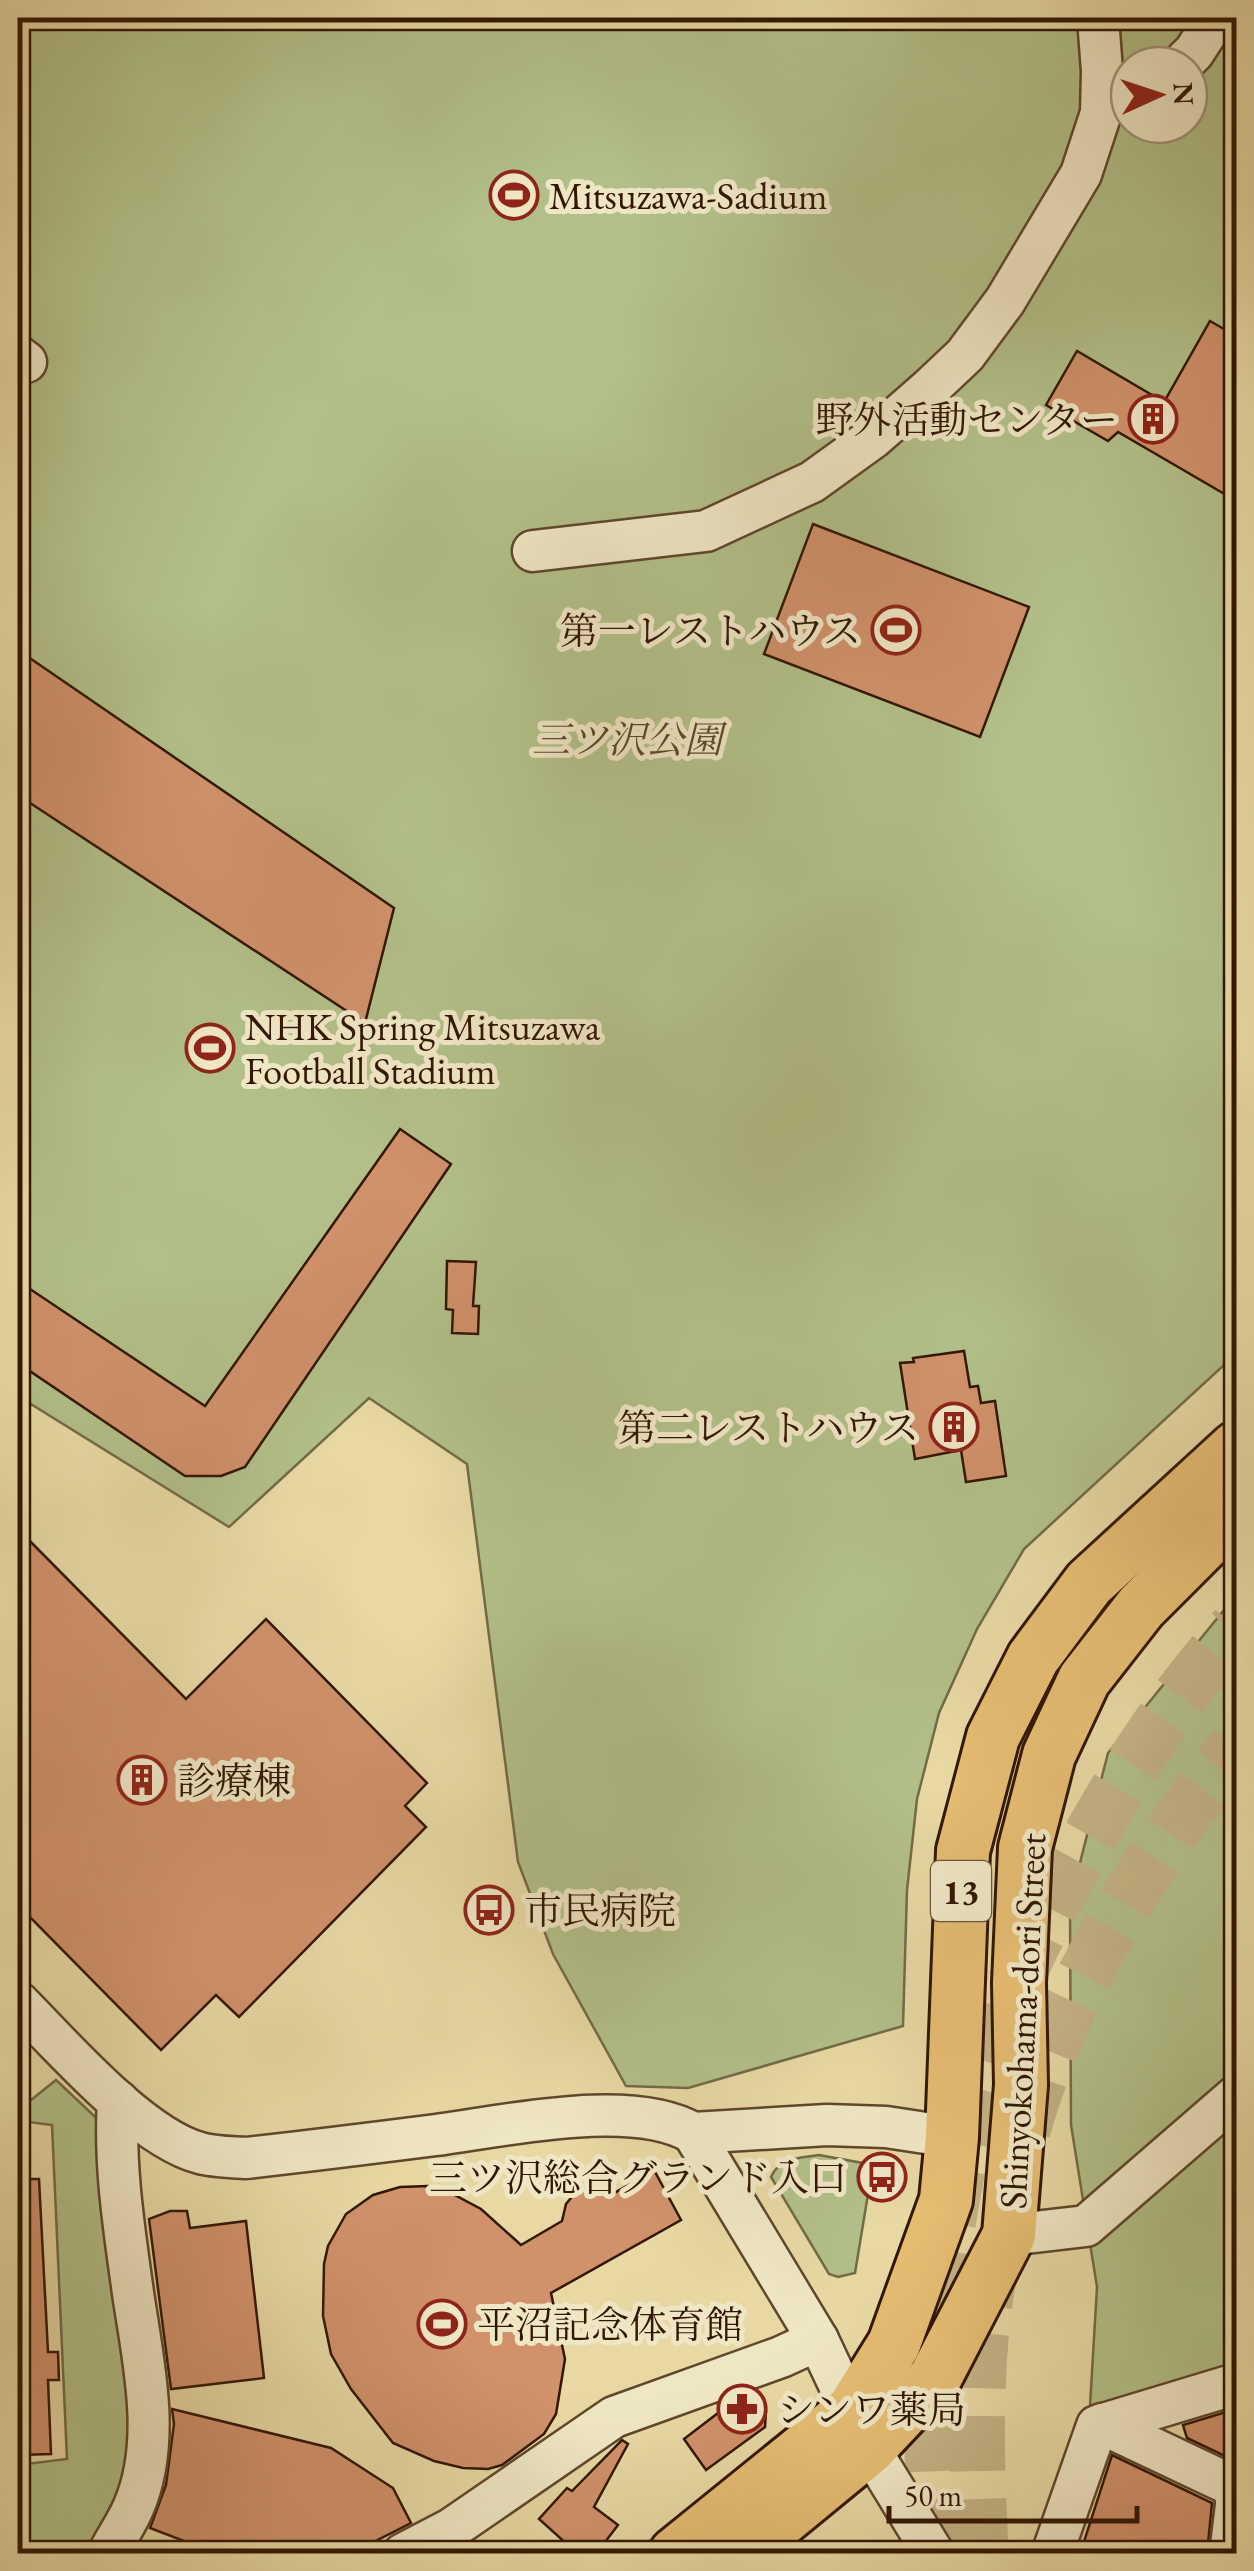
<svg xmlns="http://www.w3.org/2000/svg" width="1254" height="2571" font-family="'EB Garamond','Noto Serif JP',serif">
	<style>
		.green { fill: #b2bf88; stroke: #726b46; stroke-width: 2.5; fill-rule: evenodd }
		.building { fill: #d0916b; stroke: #321703; stroke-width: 2.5 }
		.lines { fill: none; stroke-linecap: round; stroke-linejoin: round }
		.highway-tunnel { stroke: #c3b184; stroke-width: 55; stroke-dasharray: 55 28; stroke-linecap: butt }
		.minor-casing { stroke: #5f472b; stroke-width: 45 }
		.major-casing { stroke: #321703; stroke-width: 58 }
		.minor { stroke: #efe6c4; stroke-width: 40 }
		.major { stroke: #e4bc72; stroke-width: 52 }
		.labels { text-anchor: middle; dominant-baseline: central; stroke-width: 10; stroke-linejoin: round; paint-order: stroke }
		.shield { fill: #efe6c4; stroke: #6b553d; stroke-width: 2.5 }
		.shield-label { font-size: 35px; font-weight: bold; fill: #321703 }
		.poi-label { font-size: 38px; fill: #321703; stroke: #efe6c4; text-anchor: start }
		.park-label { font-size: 38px; font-style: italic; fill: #58492b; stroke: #efe6c4 }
		.street-label { font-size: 38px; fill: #321703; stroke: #efe6c4 }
	</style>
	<rect width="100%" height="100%" fill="#e7d8a4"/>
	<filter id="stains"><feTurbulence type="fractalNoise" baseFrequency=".002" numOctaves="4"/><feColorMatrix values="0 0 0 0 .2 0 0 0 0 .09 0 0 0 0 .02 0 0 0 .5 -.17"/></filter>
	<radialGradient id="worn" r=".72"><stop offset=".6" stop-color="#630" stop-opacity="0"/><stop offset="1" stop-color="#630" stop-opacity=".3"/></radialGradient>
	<g class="green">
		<path d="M18 18H1236V1354L1024 1549 977 1629 939 1713 917 1799 907 1890 903 2026 688 2088 626 2086 553 1954 518 1862 467 1464 369 1398 229 1527 18 1396ZM1129 65H1189V125H1129Z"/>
		<path d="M1228 1605 1236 1611V2385L1097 2426 1101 2404 1090 2406 1097 2287 1071 2125 1070 1902 1108 1753Z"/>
		<path d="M56 2080 107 2128 142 2430 96 2553 18 2554V2465L67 2459 52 2125 21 2121V2108Z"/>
		<path d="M819 2155 868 2164 872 2170 855 2273 838 2277 829 2274 771 2177C780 2157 799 2158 819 2155Z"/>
	</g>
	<g class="building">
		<path d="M1210 321 1236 336V482L1228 496 1118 432 1108 441 1046 405 1077 351 1164 402Z"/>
		<path d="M813 524 1029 607 980 737 764 654Z"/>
		<path d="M18 650 394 908 365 1023 18 795Z"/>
		<path d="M400 1129 451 1164 245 1467 221 1476H185L18 1363V1281L205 1406Z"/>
		<path d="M447 1261 476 1262 473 1306H479L478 1334 452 1333 453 1310 446 1309Z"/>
		<path d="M964 1351 970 1387 978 1386 981 1403 995 1401 1006 1476 966 1482 961 1450 915 1459 900 1363 914 1362 913 1358Z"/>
		<path d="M18 1529 186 1699 266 1619 427 1783 405 1806 426 1827 239 2017 216 1995 161 2050 18 1905Z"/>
		<path d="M654 2170 681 2220 551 2293 565 2359 556 2414 544 2434 502 2465 488 2469 463 2468 434 2461 393 2443 351 2389 331 2354 323 2316 324 2264 328 2246 346 2214 373 2195 400 2187 428 2186 449 2192 481 2209 521 2245 562 2221 566 2204 580 2187 603 2185 616 2192Z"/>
		<path d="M18 2179H39L48 2352H58L59 2380H48L51 2454 18 2455Z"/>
		<path d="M170 2211H187L190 2228 246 2221 264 2378 171 2389 149 2219Z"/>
		<path d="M752 2393 766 2411 765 2427 706 2470 684 2439 739 2397Z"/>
		<path d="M172 2409 331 2448 393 2488 411 2523 350 2554H218L150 2528 166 2485 174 2424Z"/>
		<path d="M1236 2409V2458L1231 2459 1187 2438 1183 2425Z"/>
		<path d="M622 2440 628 2444 594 2507 618 2525 596 2554H578L539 2519 567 2488 572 2491Z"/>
		<path d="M1112 2455 1212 2503 1207 2554H1080Z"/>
	</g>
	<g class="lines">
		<g class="highway-tunnel">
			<path d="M1023 2130C1063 1989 1145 1859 1236 1747"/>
			<path d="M939 2554C919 2384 941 2183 999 2023 1026 1951 1062 1885 1100 1819 1139 1751 1183 1687 1236 1628"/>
			<path d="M981 2554C977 2461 973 2369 989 2277"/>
		</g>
		<g class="minor-casing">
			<g id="minor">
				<path d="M1181 65 1194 52 1216 18"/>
				<path d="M18 356 26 362"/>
				<path d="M533 551 706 531 812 482 873 438 929 389 965 355 1005 301 1081 174 1101 113 1102 71 1098 18"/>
				<path d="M18 2002C62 2046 140 2137 200 2153 214 2157 231 2157 246 2158 309 2151 373 2143 436 2135 505 2126 632 2097 693 2133L818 2340 869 2448 934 2554"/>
				<path d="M693 2133 827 2125 886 2127 952 2137"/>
				<path d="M1009 2235 1086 2226 1236 2096"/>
				<path d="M1102 2424 1233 2486 1236 2499"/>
				<path d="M108 2554C116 2538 127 2523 134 2506 162 2440 143 2361 133 2293 124 2228 114 2166 118 2101"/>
				<path d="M403 2554 451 2529 614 2417 781 2357 818 2340"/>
				<path d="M1052 2554 1097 2426 1236 2384"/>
				<path d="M1230 2554 1236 2505"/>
			</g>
		</g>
		<g class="major-casing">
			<g id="major">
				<path d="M675 2554 853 2410 894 2344 946 2200 952 2137 963 1851 993 1737 1033 1658 1089 1583 1236 1448"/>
				<path d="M740 2554 869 2448 935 2378 1009 2235 1021 2085 1019 1983 1025 1848 1049 1755 1084 1680 1141 1607 1236 1512"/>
			</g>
		</g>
		<use href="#minor" class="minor"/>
		<use href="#major" class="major"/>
	</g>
	<defs>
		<g id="stadium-ring" transform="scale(2.5)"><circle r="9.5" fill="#efe6c4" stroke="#8f2418" stroke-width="1.5"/><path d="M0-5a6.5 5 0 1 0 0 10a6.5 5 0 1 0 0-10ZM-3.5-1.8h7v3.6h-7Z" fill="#8f2418"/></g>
		<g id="building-ring" transform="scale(2.5)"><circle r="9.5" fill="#efe6c4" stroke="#8f2418" stroke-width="1.5"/><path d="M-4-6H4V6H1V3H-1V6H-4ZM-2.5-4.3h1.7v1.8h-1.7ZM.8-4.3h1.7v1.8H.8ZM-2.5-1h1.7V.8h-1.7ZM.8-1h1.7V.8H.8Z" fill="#8f2418"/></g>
		<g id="bus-ring" transform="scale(2.5)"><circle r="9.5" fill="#efe6c4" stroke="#8f2418" stroke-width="1.5"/><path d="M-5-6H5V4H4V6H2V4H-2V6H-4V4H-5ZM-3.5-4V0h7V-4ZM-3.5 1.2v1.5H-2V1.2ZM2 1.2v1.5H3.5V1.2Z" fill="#8f2418"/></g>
		<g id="pharmacy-ring" transform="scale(2.5)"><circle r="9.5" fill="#efe6c4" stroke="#8f2418" stroke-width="1.5"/><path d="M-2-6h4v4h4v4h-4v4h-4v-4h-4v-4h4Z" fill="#8f2418"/></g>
	</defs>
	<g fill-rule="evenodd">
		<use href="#stadium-ring" x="514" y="195"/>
		<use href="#building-ring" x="1153" y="419"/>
		<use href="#stadium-ring" x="896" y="630"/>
		<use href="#stadium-ring" x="210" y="1048"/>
		<use href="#building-ring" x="954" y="1427"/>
		<use href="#building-ring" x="142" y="1780"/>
		<use href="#bus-ring" x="489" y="1910"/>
		<use href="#bus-ring" x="882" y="2177"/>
		<use href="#stadium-ring" x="442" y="2324"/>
		<use href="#pharmacy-ring" x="742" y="2409"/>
	</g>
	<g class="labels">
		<rect class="shield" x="931" y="1861" width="60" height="60" rx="8"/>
		<g class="shield-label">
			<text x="961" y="1891">13</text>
		</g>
		<g class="poi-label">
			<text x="549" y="195">Mitsuzawa-Sadium</text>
			<text x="1118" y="419" text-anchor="end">野外活動センター</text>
			<text x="861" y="630" text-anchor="end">第一レストハウス</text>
			<text x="245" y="1026">NHK Spring Mitsuzawa<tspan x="245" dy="44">Football Stadium</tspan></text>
			<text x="919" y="1427" text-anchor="end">第二レストハウス</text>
			<text x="177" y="1780">診療棟</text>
			<text x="524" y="1910">市民病院</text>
			<text x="847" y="2177" text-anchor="end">三ツ沢総合グランド入口</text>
			<text x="477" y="2324">平沼記念体育館</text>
			<text x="777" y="2409">シンワ薬局</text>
		</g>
		<g class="park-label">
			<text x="627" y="739">三ツ沢公園</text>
		</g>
		<g class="street-label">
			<text transform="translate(1022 2021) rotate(-87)">Shinyokohama-dori Street</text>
		</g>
	</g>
	<rect width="1254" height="2571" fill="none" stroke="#e7d8a4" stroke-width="60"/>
	<rect x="20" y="20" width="1214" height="2531" fill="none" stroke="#321703" stroke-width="5"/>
	<rect x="30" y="30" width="1194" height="2511" fill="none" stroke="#321703" stroke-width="2.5"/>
	<g transform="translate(1159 95) rotate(87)"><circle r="48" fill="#efe6c4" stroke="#a39377" stroke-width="2.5"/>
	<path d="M0-8L18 38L0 25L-18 38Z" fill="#8f2418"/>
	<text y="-15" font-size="28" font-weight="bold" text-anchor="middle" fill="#321703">N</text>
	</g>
	<path d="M889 2506v15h248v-15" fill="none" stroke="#321703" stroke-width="5"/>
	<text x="904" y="2506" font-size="30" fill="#321703" stroke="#efe6c4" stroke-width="8" paint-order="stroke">50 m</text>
	<rect width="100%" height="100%" filter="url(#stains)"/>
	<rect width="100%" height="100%" fill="url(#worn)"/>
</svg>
